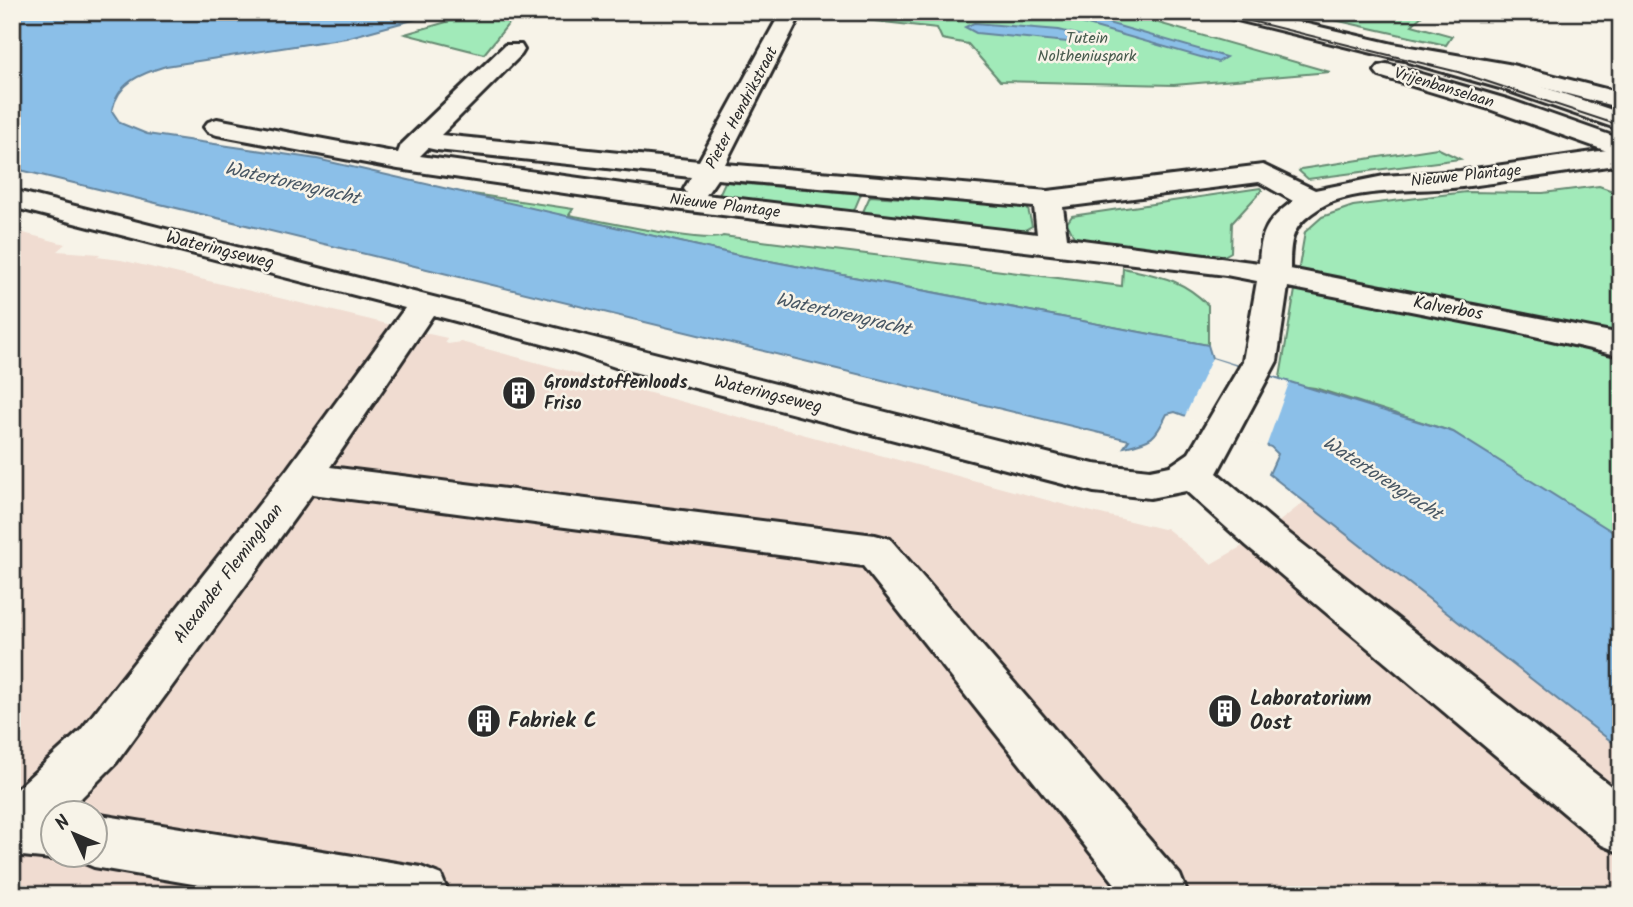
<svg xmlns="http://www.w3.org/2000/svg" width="1633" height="907" font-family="Kalam,sans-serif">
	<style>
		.built { fill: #f0dcd1; fill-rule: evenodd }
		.green { fill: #a1eab9; stroke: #668a72; stroke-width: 2 }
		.water { fill: #8bbfe8; stroke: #65849c; stroke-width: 2 }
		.pier { fill: #f7f3e8 }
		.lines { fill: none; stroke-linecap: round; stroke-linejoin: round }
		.minor-casing { stroke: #2b2b2b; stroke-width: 6 }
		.major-casing { stroke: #2b2b2b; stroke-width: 6 }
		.minor { fill: #f7f3e8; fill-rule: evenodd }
		.major { fill: #f7f3e8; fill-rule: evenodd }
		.tram { stroke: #2b2b2b; stroke-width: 2 }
		.labels { text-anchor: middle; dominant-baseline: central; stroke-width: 5; stroke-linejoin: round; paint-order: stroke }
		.far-park-label { font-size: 16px; fill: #485b4e; stroke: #f7f3e8 }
		.far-street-label { font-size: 16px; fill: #2b2b2b; stroke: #f7f3e8 }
		.street-label { font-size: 18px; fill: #2b2b2b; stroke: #f7f3e8 }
		.poi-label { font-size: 18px; font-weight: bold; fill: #2b2b2b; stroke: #f7f3e8; text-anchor: start }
		.water-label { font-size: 19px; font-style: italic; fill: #485764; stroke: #f7f3e8 }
		.near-poi-label { font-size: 21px; font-weight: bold; fill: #2b2b2b; stroke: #f7f3e8; text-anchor: start }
	</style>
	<rect width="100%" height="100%" fill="#f7f3e8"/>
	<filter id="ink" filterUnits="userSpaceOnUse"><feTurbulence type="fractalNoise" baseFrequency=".0143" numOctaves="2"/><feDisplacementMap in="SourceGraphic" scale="14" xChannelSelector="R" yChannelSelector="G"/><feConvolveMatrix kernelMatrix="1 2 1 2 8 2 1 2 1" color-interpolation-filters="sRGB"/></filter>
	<g filter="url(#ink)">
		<path class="built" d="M12 230 65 244 57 251 100 254 97 257 121 260 429 334 447 338 445 342 448 344 461 342 1080 509 1163 529 1166 528 1211 564 1262 535 1304 502 1621 722V895H12ZM52 813H94V855H52Z"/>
		<g class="green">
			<path d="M481 12H518L484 54 405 34Z"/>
			<path d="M827 12H1120L1330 72 1174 85 1000 81 968 44 942 39 937 28 830 16Z"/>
			<path d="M1299 12H1426L1412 25 1452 36 1446 45Z"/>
			<path d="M1437 148 1460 159 1308 179 1299 171 1301 169Z"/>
			<path d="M725 182 861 194 853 213 724 198 719 195Z"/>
			<path d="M1599 186 1621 194V543L1453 432 1315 388 1279 383 1305 232 1322 217 1353 206 1466 192 1543 193Z"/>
			<path d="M1260 188 1262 190 1232 223 1231 252 1222 257 1084 242 1075 239 1067 223 1072 216Z"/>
			<path d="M453 191 573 209 569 215C594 219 709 245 723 236L1122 286 1123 268C1158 276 1181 278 1208 305V345L733 254Z"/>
			<path d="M870 196 1024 206 1028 209 1032 226 1023 231 1012 232 862 214Z"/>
		</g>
		<g class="water">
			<path d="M12 12H442L346 38 166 66C140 74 118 82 112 111L120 123 147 134 317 159 733 254 1208 345 1212 358 1453 432 1621 537V749L1269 474 1278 454 1271 447 1175 412 1167 414C1155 439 1152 441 1124 447L1129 440 12 168Z"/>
			<path d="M1042 12H1070L1226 57 1218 62Z"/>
			<path d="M974 23 1059 30 1094 39 1091 42 1078 43 976 33 965 27Z"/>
		</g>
		<path class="pier" d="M1212 358 1289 383 1266 447 1184 418Z"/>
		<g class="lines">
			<g class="minor-casing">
				<g id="minor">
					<path d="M781 12H802L725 164 1048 191 1263 165 1315 190 1384 176 1460 171 1621 148V164C1568 172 1515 180 1462 187 1424 192 1353 187 1321 207 1292 225 1290 237 1290 269L1621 334V356L1508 330 1288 287 1277 361 1217 473 1277 524 1621 794V853L1602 845 1247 546 1186 491 1150 498 1094 492 618 368 565 350 433 315 330 467 875 535 890 539 1180 875 1188 895H1124L863 566 312 494 116 763 66 813H52V855H64L52 859 12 855V793L80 731 288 468 405 308 12 207V190L1059 456 1094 464 1150 470 1170 466 1189 453 1243 361 1257 281 1226 275 689 211 398 169 217 135 208 132 204 127 208 122 217 119 398 153 401 145 505 45H521L524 50 521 55 441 135 699 161ZM428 148 437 150 691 177 684 189 687 193 420 156ZM717 179 1034 207 1037 234 706 195ZM1259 182 1293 201C1267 221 1261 230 1259 263L1067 238 1063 207Z"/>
					<path d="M1416 50 1519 79 1621 113V130L1503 89 1408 62 1405 57 1408 52Z"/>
					<path d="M94 814 421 867 441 875 449 895H257L94 867 75 859 73 855H94Z"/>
				</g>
			</g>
			<g class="major-casing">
				<g id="major">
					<path d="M1218 12H1256L1393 44 1508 64 1621 93V108L1506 78 1393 58 1221 16Z"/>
					<path d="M1387 64 1510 100 1621 139V156L1492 110 1379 76 1375 71 1379 66Z"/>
				</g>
			</g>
			<use href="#minor" class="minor"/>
			<use href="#major" class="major"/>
			<path class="tram" d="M1214 12 1458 72 1621 126"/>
		</g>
	</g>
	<defs>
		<g id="building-disc" transform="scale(1.75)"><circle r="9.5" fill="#2b2b2b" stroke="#f7f3e8"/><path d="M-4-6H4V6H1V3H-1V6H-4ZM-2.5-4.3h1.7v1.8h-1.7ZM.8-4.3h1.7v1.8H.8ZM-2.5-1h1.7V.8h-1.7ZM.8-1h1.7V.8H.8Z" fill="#fff"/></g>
	</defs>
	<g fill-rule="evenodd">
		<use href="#building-disc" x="519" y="393"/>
		<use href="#building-disc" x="1225" y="711"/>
		<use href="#building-disc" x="484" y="721"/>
	</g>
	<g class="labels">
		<g class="far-park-label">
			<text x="1087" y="38">Tutein<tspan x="1087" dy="18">Noltheniuspark</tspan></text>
		</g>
		<g class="far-street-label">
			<text transform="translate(1444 88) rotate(17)">Vrijenbanselaan</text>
			<text transform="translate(742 108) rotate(-62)">Pieter Hendrikstraat</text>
			<text transform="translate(1466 176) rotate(-6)">Nieuwe Plantage</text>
			<text transform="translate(725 206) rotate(7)">Nieuwe Plantage</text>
		</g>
		<g class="street-label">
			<text transform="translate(220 251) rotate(14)">Wateringseweg</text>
			<text transform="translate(1448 309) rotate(10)">Kalverbos</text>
			<text transform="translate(768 395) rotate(14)">Wateringseweg</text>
			<text transform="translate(229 574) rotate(-53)">Alexander Fleminglaan</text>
		</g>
		<g class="poi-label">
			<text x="544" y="383">Grondstoffenloods<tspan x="544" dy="21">Friso</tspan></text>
		</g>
		<g class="water-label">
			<text transform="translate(292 184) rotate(13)">Watertorengracht</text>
			<text transform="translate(843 315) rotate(13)">Watertorengracht</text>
			<text transform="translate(1382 479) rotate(33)">Watertorengracht</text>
		</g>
		<g class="near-poi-label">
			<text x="1250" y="699">Laboratorium<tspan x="1250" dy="24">Oost</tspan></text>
			<text x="508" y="721">Fabriek C</text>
		</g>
	</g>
	<rect width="1633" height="907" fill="none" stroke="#f7f3e8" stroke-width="42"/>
	<rect x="21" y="21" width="1591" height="865" fill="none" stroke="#2b2b2b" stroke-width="2.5" filter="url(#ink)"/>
	<g transform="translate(74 834) rotate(314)"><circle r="33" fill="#f7f3e8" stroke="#a5a39c" stroke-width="2"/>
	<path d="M0-5L12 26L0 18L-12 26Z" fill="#2b2b2b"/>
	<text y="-10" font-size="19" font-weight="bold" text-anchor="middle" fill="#2b2b2b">N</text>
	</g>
</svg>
